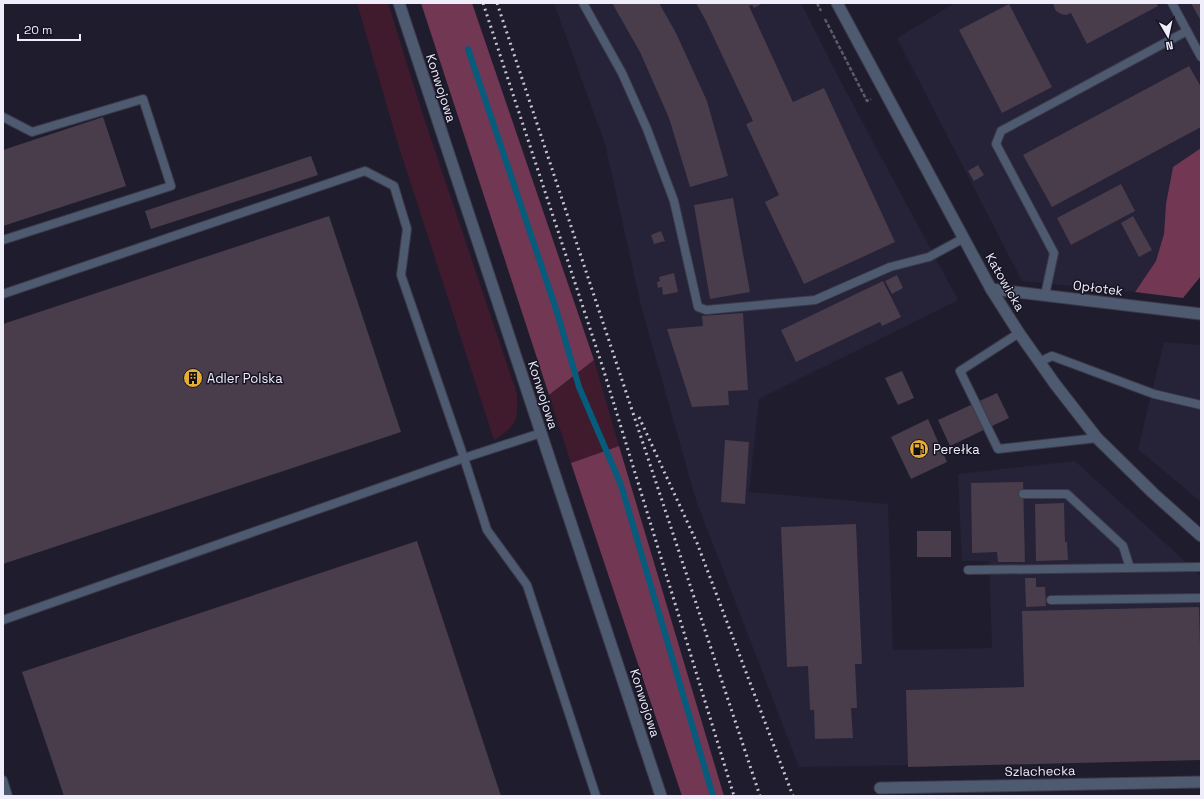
<svg xmlns="http://www.w3.org/2000/svg" width="1204" height="799" font-family="'Space Grotesk',sans-serif">
	<style>
		.built { fill: #262238 }
		.green { fill: #401a2d }
		.forest { fill: #713753 }
		.lines { fill: none; stroke-linecap: round; stroke-linejoin: round }
		.stream { stroke: #055c7c; stroke-width: 6 }
		.building { fill: #493c4b }
		.service-casing { stroke: #3c3a4a; stroke-width: 10 }
		.minor-casing { stroke: #3c3a4a; stroke-width: 13 }
		.tertiary-casing { stroke: #3c3a4a; stroke-width: 13 }
		.path { stroke: #5e5c6b; stroke-width: 2.5; stroke-dasharray: 4 2; stroke-linecap: butt }
		.service { stroke: #4d5a70; stroke-width: 8 }
		.minor { stroke: #4d5a70; stroke-width: 11 }
		.tertiary { stroke: #4d5a70; stroke-width: 11 }
		.rail { stroke: #c7c5d2; stroke-width: 3; stroke-dasharray: 2 4; stroke-linecap: butt }
		.labels { text-anchor: middle; dominant-baseline: central; stroke-width: 3; stroke-linejoin: round; paint-order: stroke }
		.street-label { font-size: 13px; fill: #eeedf9; stroke: #161323 }
		.poi-label { font-size: 13px; fill: #eeedf9; stroke: #161323; text-anchor: start }
	</style>
	<rect width="100%" height="100%" fill="#1f1d2d"/>
	<g class="built">
		<path d="M554 3H801L842 84 958 300 759 399 749 492 888 504 893 650 992 648 989 561H962L958 474 1075 461 1201 576V760L799 767 696 500 642 310 605 144Z"/>
		<path d="M955 3H1201V148L1173 167 1166 204 1164 234 1156 261 1135 292 1022 281 897 38Z"/>
		<path d="M1164 342 1201 345V502L1138 449Z"/>
	</g>
	<g class="green">
		<path d="M357 3H388L422 112 517 394C518 420 517 426 494 440L398 144Z"/>
		<path d="M594 360 619 446 571 463 549 395Z"/>
	</g>
	<g class="forest">
		<path d="M421 3H472L594 360 549 395Z"/>
		<path d="M1201 148V276L1183 298 1135 292 1156 261 1164 234 1166 204 1173 167Z"/>
		<path d="M619 446 724 796H682L571 463Z"/>
	</g>
	<g class="lines">
		<path class="stream" d="M468 49 556 309 579 387 621 485 713 796"/>
	</g>
	<g class="building">
		<path d="M612 3H659L676 33 707 101 728 176 690 187 669 118 640 52Z"/>
		<path d="M696 3H763L754 8 752 5 749 6 793 102 824 88 895 242 804 284 765 202 779 195 746 124 753 121 706 21Z"/>
		<path d="M1053 3H1156L1158 6 1087 44 1071 13 1066 15 1061 14 1056 11 1054 7Z"/>
		<path d="M1191 3H1201V21Z"/>
		<path d="M1009 4 1052 87 1002 113 959 30Z"/>
		<path d="M1189 66 1201 87V127L1052 207 1023 155Z"/>
		<path d="M103 117 126 186 3 226V150Z"/>
		<path d="M311 156 318 175 151 229 145 211Z"/>
		<path d="M978 165 984 175 974 181 968 171Z"/>
		<path d="M1121 184 1135 211 1071 245 1057 218Z"/>
		<path d="M733 198 750 292 710 299 694 205Z"/>
		<path d="M329 216 401 432 3 564V324Z"/>
		<path d="M1133 216 1152 250 1139 257 1121 223Z"/>
		<path d="M661 231 665 241 654 244 651 235Z"/>
		<path d="M674 273 678 292 663 295 662 287 658 288 657 282 660 281 659 277Z"/>
		<path d="M897 275 903 288 892 294 885 281Z"/>
		<path d="M883 281 901 317 882 326 880 322 796 362 781 330Z"/>
		<path d="M743 313 748 390 728 391 729 405 692 407 667 329 703 326 702 316Z"/>
		<path d="M902 371 914 398 898 405 885 378Z"/>
		<path d="M997 393 1009 418 950 446 938 420Z"/>
		<path d="M928 419 947 462 911 479 891 437Z"/>
		<path d="M725 440 749 442 745 504 721 502Z"/>
		<path d="M1023 482 1025 562H998L997 552 972 553 971 483Z"/>
		<path d="M1064 503 1065 542H1067L1068 560 1036 561 1035 504Z"/>
		<path d="M856 524 862 664H855L857 708H851L853 738 815 739 814 710H810L808 666 787 667 781 527Z"/>
		<rect x="917" y="531" width="34" height="26"/>
		<path d="M417 541 501 796H64L22 672Z"/>
		<path d="M1025 578H1036V587H1045L1046 606 1026 607Z"/>
		<path d="M1199 607 1201 683V760L908 767 906 690 1024 687 1022 611Z"/>
	</g>
	<g class="lines">
		<g class="service-casing">
			<g id="service">
				<path d="M583 3 622 73 647 129 674 201 698 307 706 310 815 300 890 267 929 257 964 238"/>
				<path d="M1172 3 1201 57"/>
				<path d="M3 117 32 132 143 99 171 186 3 240"/>
				<path d="M3 294 365 171 394 186 407 229 401 275 464 458 487 530 527 585 596 796"/>
				<path d="M1045 295 1054 253 996 144 1001 131 1187 31"/>
				<path d="M1019 333 960 371 998 449 1097 438"/>
				<path d="M1039 362 1052 356 1154 394 1201 405"/>
				<path d="M1023 494H1067L1123 546 1130 568"/>
				<path d="M968 570 1201 567"/>
				<path d="M1051 600 1201 598"/>
				<path d="M3 620 464 458 541 433"/>
				<path d="M3 780 8 796"/>
			</g>
		</g>
		<g class="minor-casing">
			<g id="minor">
				<path d="M399 3 661 796"/>
				<path d="M991 289 1201 314"/>
				<path d="M880 788 1201 782"/>
			</g>
		</g>
		<g class="tertiary-casing">
			<path id="tertiary" d="M837 3 991 289 1019 333 1055 384 1097 438 1153 493 1201 536"/>
		</g>
		<g class="path">
			<path d="M817 3 821 11"/>
			<path d="M825 19 867 101 871 99"/>
		</g>
		<use href="#service" class="service"/>
		<use href="#minor" class="minor"/>
		<use href="#tertiary" class="tertiary"/>
		<g class="rail">
			<path d="M483 3 602 365 734 796"/>
			<path d="M497 3 760 796"/>
			<path d="M639 417 697 543 793 796"/>
		</g>
	</g>
	<defs>
		<g id="building-disc" transform="scale(1)"><circle r="9.5" fill="#e6ac36" stroke="#161323"/><path d="M-4-6H4V6H1V3H-1V6H-4ZM-2.5-4.3h1.7v1.8h-1.7ZM.8-4.3h1.7v1.8H.8ZM-2.5-1h1.7V.8h-1.7ZM.8-1h1.7V.8H.8Z" fill="#111"/></g>
		<g id="fuel-disc" transform="scale(1)"><circle r="9.5" fill="#e6ac36" stroke="#161323"/><path d="M-5.5-6h7V0h2V4h1.3V-2.5L3-4.5l.8-.8L6-3V5H2.5V1h-1V6h-7ZM-4.2-4.7v3.2H.2V-4.7Z" fill="#111"/></g>
	</defs>
	<g fill-rule="evenodd">
		<use href="#building-disc" x="193" y="378"/>
		<use href="#fuel-disc" x="919" y="449"/>
	</g>
	<g class="labels">
		<g class="street-label">
			<text transform="translate(441 88) rotate(72)">Konwojowa</text>
			<text transform="translate(1005 282) rotate(60)">Katowicka</text>
			<text transform="translate(1098 288) rotate(7)">Opłotek</text>
			<text transform="translate(543 395) rotate(72)">Konwojowa</text>
			<text transform="translate(645 703) rotate(72)">Konwojowa</text>
			<text transform="translate(1040 771) rotate(-1)">Szlachecka</text>
		</g>
		<g class="poi-label">
			<text x="207" y="378">Adler Polska</text>
			<text x="933" y="449">Perełka</text>
		</g>
	</g>
	<rect width="1204" height="799" fill="none" stroke="#eeedf9" stroke-width="8"/>
	<g transform="translate(1168 36) rotate(171)" stroke="#161323" stroke-width="3" paint-order="stroke">
	<path d="M0-3L7 15L0 10L-7 15Z" fill="#eeedf9"/>
	<text y="-6" font-size="11" font-weight="bold" text-anchor="middle" fill="#eeedf9">N</text>
	</g>
	<path d="M18 34v6h62v-6" fill="none" stroke="#eeedf9" stroke-width="2"/>
	<text x="24" y="34" font-size="12" fill="#eeedf9" stroke="#161323" stroke-width="3" paint-order="stroke">20 m</text>
</svg>
